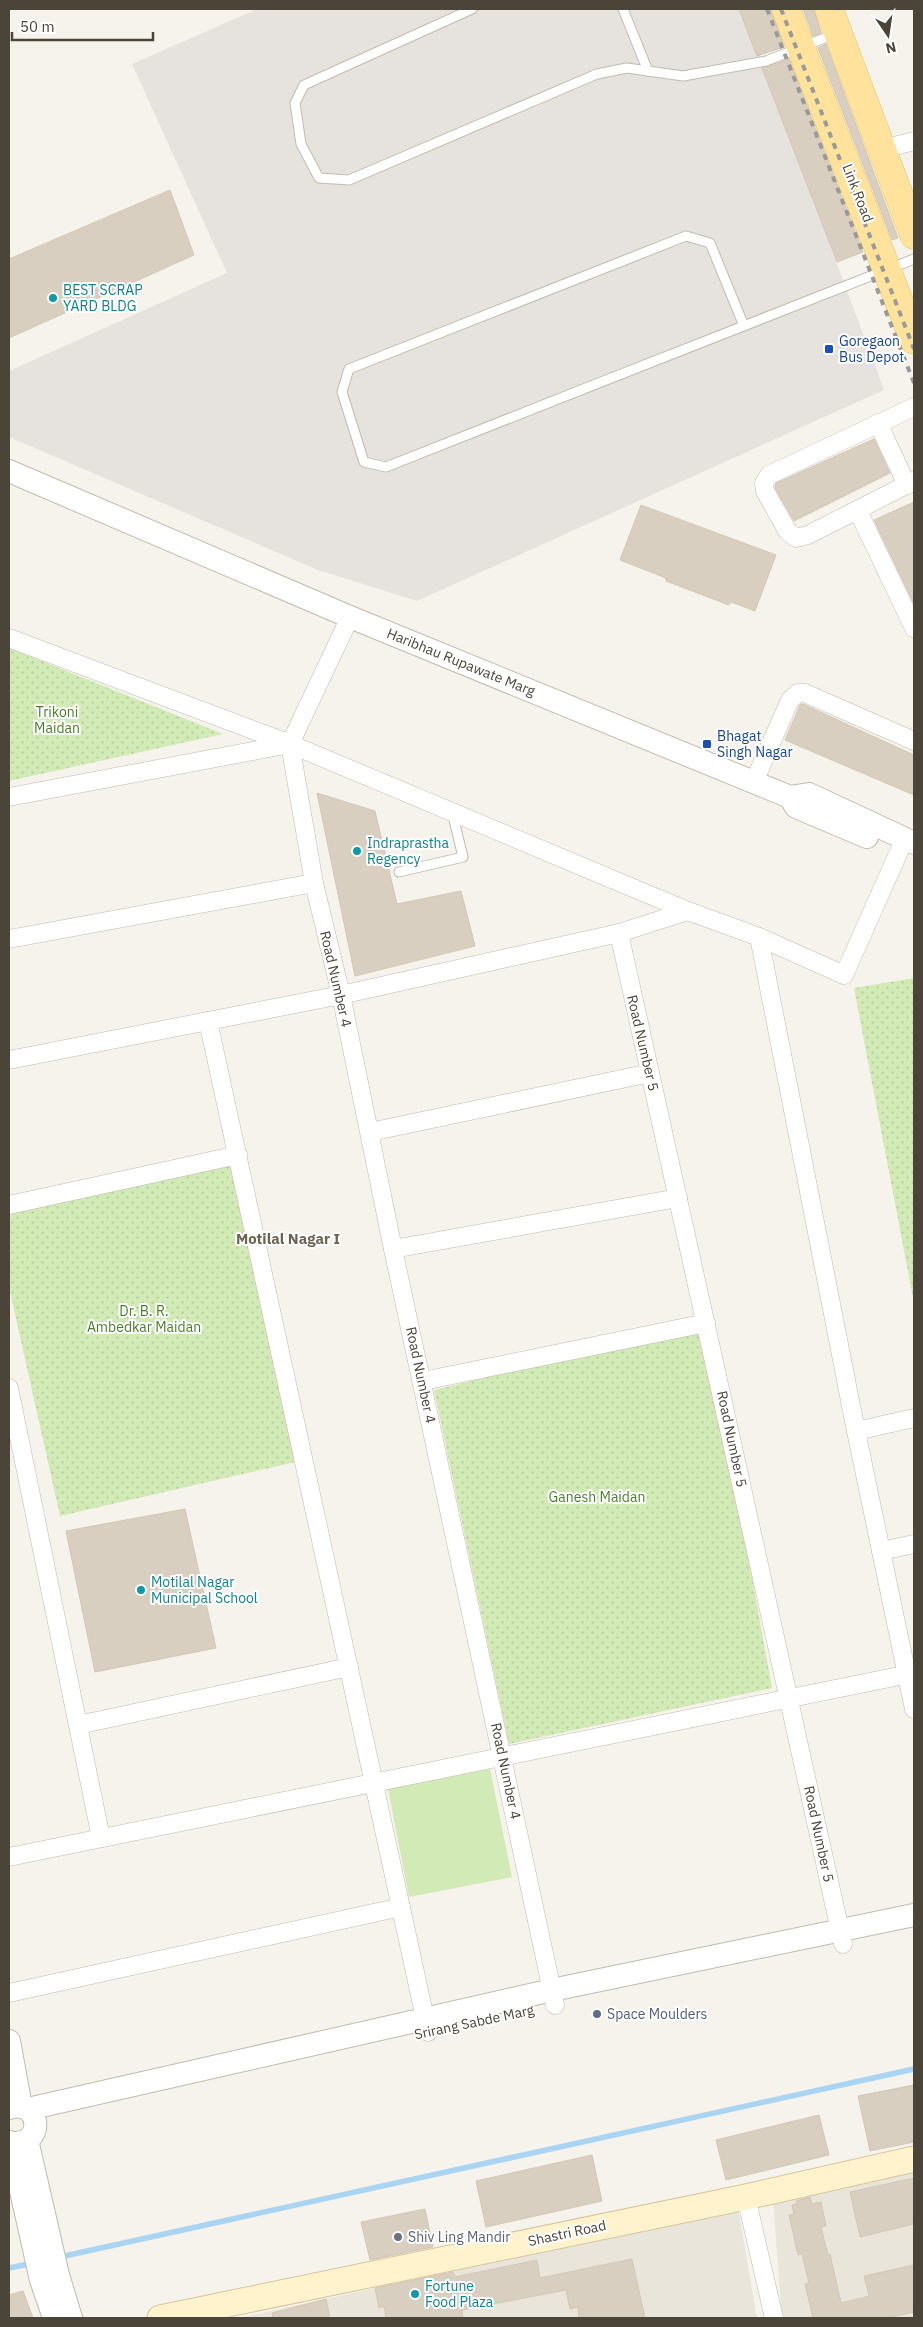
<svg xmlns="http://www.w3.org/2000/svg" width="923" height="2327" font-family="'IBM Plex Sans',sans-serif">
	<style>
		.residential { fill: #eae5da }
		.industrial { fill: #e6e2dd }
		.grass { fill: #d2eab5 }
		.park { fill: url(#park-dots) }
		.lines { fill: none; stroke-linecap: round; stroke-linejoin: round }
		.stream { stroke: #a9d4f2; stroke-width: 5.5 }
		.building { fill: #d8cfc1; stroke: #d3c7b4 }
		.service-casing { stroke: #c2bbae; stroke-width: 11 }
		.minor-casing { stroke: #c2bbae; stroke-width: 19 }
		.tertiary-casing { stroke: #c2bbae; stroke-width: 24 }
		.secondary-casing { stroke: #d6c79b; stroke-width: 27 }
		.primary-casing { stroke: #e6c16a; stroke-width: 29 }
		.service { stroke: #fff; stroke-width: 9 }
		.minor { stroke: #fff; stroke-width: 18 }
		.tertiary { stroke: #fff; stroke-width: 22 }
		.secondary { stroke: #fff3cd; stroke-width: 25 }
		.primary { stroke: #ffe39c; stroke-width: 28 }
		.rail { stroke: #9a9a9a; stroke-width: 4; stroke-dasharray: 6 6; stroke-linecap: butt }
		.culture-dot { fill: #0f9aa8; stroke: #fff; stroke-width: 2 }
		.transit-dot { fill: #1a4fb4; stroke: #fff; stroke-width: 2 }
		.service-dot { fill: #5c6f8a; stroke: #fff; stroke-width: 2 }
		.worship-dot { fill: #6b7280; stroke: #fff; stroke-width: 2 }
		.labels { text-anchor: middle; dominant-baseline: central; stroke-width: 4; stroke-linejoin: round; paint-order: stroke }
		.street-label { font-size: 14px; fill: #4b4439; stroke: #fff }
		.culture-label { font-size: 14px; fill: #0d838f; stroke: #fff; text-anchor: start }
		.transit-label { font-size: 14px; fill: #164399; stroke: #fff; text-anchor: start }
		.park-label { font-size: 14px; fill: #4a7f2a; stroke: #fff }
		.service-label { font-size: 14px; fill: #4e5e75; stroke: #fff; text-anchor: start }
		.worship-label { font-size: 14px; fill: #5b616d; stroke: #fff; text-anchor: start }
		.neighbourhood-label { font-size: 15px; font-weight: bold; fill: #6e6250; stroke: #fff }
	</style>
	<defs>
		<pattern id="park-dots" width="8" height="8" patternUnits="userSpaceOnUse" patternTransform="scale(1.25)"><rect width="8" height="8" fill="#d2eab5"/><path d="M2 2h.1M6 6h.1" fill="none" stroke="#b6ca9c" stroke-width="1.8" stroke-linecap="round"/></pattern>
	</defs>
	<rect width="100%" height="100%" fill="#f6f3ec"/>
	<g class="residential">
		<path d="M914 2168V2318H782L773 2200Z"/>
		<path d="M738 2208 757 2318H239Z"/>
	</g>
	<path class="industrial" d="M257 9H742L884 390 417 601 318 570 9 437V371L227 273 132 64Z"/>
	<path class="grass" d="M490 1769 512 1877 409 1897 388 1789Z"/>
	<g class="park">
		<path d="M9 648 223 734 9 781Z"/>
		<path d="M914 978V1303L854 988Z"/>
		<path d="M239 1161 304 1460 60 1516 9 1287V1212Z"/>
		<path d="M706 1324 772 1688 509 1744 434 1390Z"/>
	</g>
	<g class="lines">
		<g class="stream">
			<path d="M60 2257 914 2069"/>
			<path d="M9 2268 34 2263"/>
		</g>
	</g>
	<g class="building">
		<path d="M739 9H771L784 47 757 56Z"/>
		<path d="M803 9H814L821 33 813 36Z"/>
		<path d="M826 44 898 238 892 240 818 48Z"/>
		<path d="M789 59 863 252 837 262 762 68Z"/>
		<path d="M170 190 194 255 9 338V259Z"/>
		<path d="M874 439 890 473 794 521 775 488 776 483Z"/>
		<path d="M914 502V604L874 520Z"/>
		<path d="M641 505 776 555 755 611 731 602 729 605 666 581V578L620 560Z"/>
		<path d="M803 704 914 755V795L785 740 800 705Z"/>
		<path d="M317 793 375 811 397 904 461 891 475 946 355 976Z"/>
		<path d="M185 1509 216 1648 95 1672 66 1531Z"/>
		<path d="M914 2085V2142L870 2151 858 2096Z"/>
		<path d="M819 2115 829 2155 726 2180 716 2140Z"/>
		<path d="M592 2155 602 2201 486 2227 476 2181Z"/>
		<path d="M914 2178V2224L860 2237 850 2192Z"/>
		<path d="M810 2197 812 2204 821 2202 826 2226 821 2227 828 2255 830 2254 841 2303 869 2296 864 2276 914 2265V2312L887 2318H813L805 2284 809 2283 802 2254 798 2255 789 2215 794 2214 792 2205 797 2204 796 2201Z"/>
		<path d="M425 2209 433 2247 370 2260 361 2222Z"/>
		<path d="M632 2259 645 2318H579L578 2307 570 2309 566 2290 462 2310 463 2318H386L384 2306 379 2308 375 2288 453 2272 455 2277 537 2260 540 2278Z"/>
		<path d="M23 2291 33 2318H9V2295Z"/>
		<path d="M326 2299 330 2318H273L272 2313Z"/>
	</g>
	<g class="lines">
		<g class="service-casing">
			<g id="service">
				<path d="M472 9 304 85 295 103 301 144 319 178 349 180 597 74 627 68 683 76 766 61 835 34"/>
				<path d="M623 9 648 71"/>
				<path d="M744 326 710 243 686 236 349 369 342 392 364 462 386 467C562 398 738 327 914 259"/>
				<path d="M399 872 463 857 452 812"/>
			</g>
		</g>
		<g class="minor-casing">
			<g id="minor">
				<path d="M883 149 914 141"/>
				<path d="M914 407 769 475 764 483 765 491 788 532 796 538 808 535 914 481"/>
				<path d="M878 423 907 485"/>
				<path d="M858 511 914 628"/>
				<path d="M9 638 290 744 688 911 759 937 844 975 905 838"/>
				<path d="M290 744 314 883 341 995 393 1249 555 2005"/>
				<path d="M290 744 350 617"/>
				<path d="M754 782 790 700 798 693H805L914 741"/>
				<path d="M9 797 290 744"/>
				<path d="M619 933 843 1944"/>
				<path d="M759 937 856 1431 914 1709"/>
				<path d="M9 939 314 883"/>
				<path d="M208 1021 428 2032"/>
				<path d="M9 1060 341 995 619 933 688 911"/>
				<path d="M370 1132 650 1073"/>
				<path d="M9 1205 238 1155"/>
				<path d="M393 1249 678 1198"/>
				<path d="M423 1381 706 1323"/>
				<path d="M9 1388 101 1838"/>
				<path d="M856 1431 914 1418"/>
				<path d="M881 1551 914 1544"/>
				<path d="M78 1725 349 1667"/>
				<path d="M9 1857 914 1673"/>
				<path d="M9 1993 401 1907"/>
				<path d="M746 2197 774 2318"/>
			</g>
		</g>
		<g class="tertiary-casing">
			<g id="tertiary">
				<path d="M9 471 350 617 790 797 809 794 914 843"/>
				<path d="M790 797 796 807 867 837"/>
				<path d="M9 2041 21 2107"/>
				<path d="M9 2108C40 2098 46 2144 14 2143"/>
				<path d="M28 2109 552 1990 914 1915"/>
				<path d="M27 2140 58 2275 71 2318"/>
				<path d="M10 2142 41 2280 54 2318"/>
			</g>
		</g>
		<g class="secondary-casing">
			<path id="secondary" d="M160 2318 746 2197 914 2159"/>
		</g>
		<g class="primary-casing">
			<g id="primary">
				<path d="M786 9 914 340"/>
				<path d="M829 9 914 235"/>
			</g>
		</g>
		<use href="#service" class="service"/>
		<use href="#minor" class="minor"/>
		<use href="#tertiary" class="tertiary"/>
		<use href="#secondary" class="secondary"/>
		<use href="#primary" class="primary"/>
		<g class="rail">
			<path d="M767 9 914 383"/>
			<path d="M781 9 914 349"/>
		</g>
	</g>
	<g class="culture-dot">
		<circle cx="53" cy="298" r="5"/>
		<circle cx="357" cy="851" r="5"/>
		<circle cx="141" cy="1590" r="5"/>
		<circle cx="415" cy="2294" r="5"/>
	</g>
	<g class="transit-dot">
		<rect x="824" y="344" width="10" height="10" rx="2.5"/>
		<rect x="702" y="739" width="10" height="10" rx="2.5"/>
	</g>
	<circle class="service-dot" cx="597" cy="2014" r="5"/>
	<circle class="worship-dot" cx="398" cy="2237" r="5"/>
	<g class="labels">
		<g class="street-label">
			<text transform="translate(858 193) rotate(69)">Link Road</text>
			<text transform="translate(461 662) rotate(22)">Haribhau Rupawate Marg</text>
			<text transform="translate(336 979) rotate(77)">Road Number 4</text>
			<text transform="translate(643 1043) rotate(77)">Road Number 5</text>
			<text transform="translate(421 1375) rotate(78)">Road Number 4</text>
			<text transform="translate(732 1439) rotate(78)">Road Number 5</text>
			<text transform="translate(506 1771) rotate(78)">Road Number 4</text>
			<text transform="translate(819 1834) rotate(78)">Road Number 5</text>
			<text transform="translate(474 2022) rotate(-12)">Srirang Sabde Marg</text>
			<text transform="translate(567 2233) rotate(-12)">Shastri Road</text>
		</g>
		<g class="culture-label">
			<text x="63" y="290">BEST SCRAP<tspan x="63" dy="16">YARD BLDG</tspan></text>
			<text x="367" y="843">Indraprastha<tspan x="367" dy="16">Regency</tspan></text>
			<text x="151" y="1582">Motilal Nagar<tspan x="151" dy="16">Municipal School</tspan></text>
			<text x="425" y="2286">Fortune<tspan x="425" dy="16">Food Plaza</tspan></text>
		</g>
		<g class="transit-label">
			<text x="839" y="341">Goregaon<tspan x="839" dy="16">Bus Depot</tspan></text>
			<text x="717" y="736">Bhagat<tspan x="717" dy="16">Singh Nagar</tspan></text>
		</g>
		<g class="park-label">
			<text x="57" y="712">Trikoni<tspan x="57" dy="16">Maidan</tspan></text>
			<text x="144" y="1311">Dr. B. R.<tspan x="144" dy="16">Ambedkar Maidan</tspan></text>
			<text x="597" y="1497">Ganesh Maidan</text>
		</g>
		<g class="service-label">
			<text x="607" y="2014">Space Moulders</text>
		</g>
		<g class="worship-label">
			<text x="408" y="2237">Shiv Ling Mandir</text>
		</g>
		<g class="neighbourhood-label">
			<text x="288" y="1238">Motilal Nagar I</text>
		</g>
	</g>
	<rect width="923" height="2327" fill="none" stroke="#4b4439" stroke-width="20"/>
	<g transform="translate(888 35) rotate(167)" stroke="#ffffff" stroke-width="4" paint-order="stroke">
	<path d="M0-4L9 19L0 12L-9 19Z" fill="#4b4439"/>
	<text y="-8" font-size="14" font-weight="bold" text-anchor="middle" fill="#4b4439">N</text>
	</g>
	<path d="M12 32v8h141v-8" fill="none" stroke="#4b4439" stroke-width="2.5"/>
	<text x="20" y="32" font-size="15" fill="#4b4439" stroke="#ffffff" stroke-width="4" paint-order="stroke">50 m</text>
</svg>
